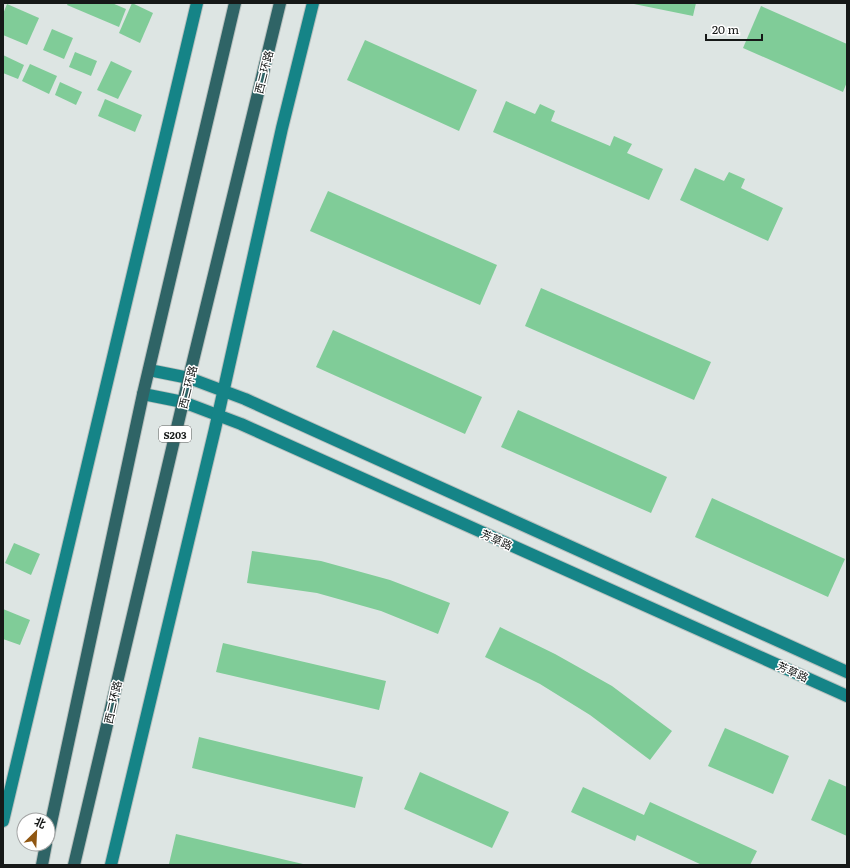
<svg xmlns="http://www.w3.org/2000/svg" width="850" height="868" font-family="Literata,'Noto Sans SC',serif">
	<style>
		.building { fill: #80cc98 }
		.lines { fill: none; stroke-linecap: round; stroke-linejoin: round }
		.secondary-casing { stroke: #b9c0be; stroke-width: 14 }
		.primary-casing { stroke: #b9c0be; stroke-width: 14 }
		.secondary { stroke: #158487; stroke-width: 12 }
		.primary { stroke: #2f6466; stroke-width: 12 }
		.labels { text-anchor: middle; dominant-baseline: central; stroke-width: 3; stroke-linejoin: round; paint-order: stroke }
		.shield { fill: #fff; stroke: #5c5e5d; stroke-width: 1 }
		.shield-label { font-size: 10px; font-weight: bold; fill: #161918 }
		.street-label { font-size: 11px; fill: #161918; stroke: #fff }
	</style>
	<rect width="100%" height="100%" fill="#dde5e3"/>
	<g class="building">
		<path d="M68 3H112L126 9 119 27 67 5Z"/>
		<path d="M132 3 153 13 140 43 119 33Z"/>
		<path d="M629 3H696L693 16Z"/>
		<path d="M7 4 39 18 27 45 3 35V14Z"/>
		<path d="M761 6 847 44V82L843 92 743 48Z"/>
		<path d="M52 29 73 38 64 59 43 50Z"/>
		<path d="M365 40 477 90 459 131 347 80Z"/>
		<path d="M75 52 97 61 91 76 69 67Z"/>
		<path d="M3 55 24 65 18 79 3 73Z"/>
		<path d="M111 61 132 71 118 99 97 90Z"/>
		<path d="M30 64 57 76 49 94 22 81Z"/>
		<path d="M60 82 82 92 76 105 55 95Z"/>
		<path d="M105 99 142 115 135 132 98 116Z"/>
		<path d="M506 101 535 114 540 104 555 111 551 121 610 146 614 136 632 144 627 153 663 169 649 200 493 132Z"/>
		<path d="M695 168 724 181 729 172 745 179 741 188 783 208 768 241 680 200Z"/>
		<path d="M328 191 497 265 480 305 310 231Z"/>
		<path d="M541 288 711 362 694 400 525 326Z"/>
		<path d="M333 330 482 397 465 434 316 367Z"/>
		<path d="M518 410 667 477 651 513 501 447Z"/>
		<path d="M712 498 845 559 828 597 695 537Z"/>
		<path d="M14 543 40 554 31 575 5 563Z"/>
		<path d="M252 551 321 561 390 580 450 603 438 634 381 611 317 593 247 583Z"/>
		<path d="M3 609 30 620 20 645 3 639Z"/>
		<path d="M500 627 555 654 612 686 672 731 650 760 590 715 540 684 485 657Z"/>
		<path d="M223 643 386 681 379 710 216 672Z"/>
		<path d="M725 728 789 756 773 794 708 766Z"/>
		<path d="M199 737 363 777 355 808 192 768Z"/>
		<path d="M420 772 509 812 492 848 404 809Z"/>
		<path d="M829 779 847 787V836L811 820Z"/>
		<path d="M583 787 644 815 650 802 757 851 750 865H702L637 835 635 841 571 812Z"/>
		<path d="M176 834 303 864V865L169 864Z"/>
	</g>
	<g class="lines">
		<g class="secondary-casing">
			<g id="secondary">
				<path d="M149 370 189 378 245 399 847 672"/>
				<path d="M143 394 183 402 241 424 847 696"/>
				<path d="M3 821 197 3"/>
				<path d="M111 865 215 429 282 128 313 3"/>
			</g>
		</g>
		<g class="primary-casing">
			<g id="primary">
				<path d="M48 837 143 394 235 3"/>
				<path d="M42 865 46 844"/>
				<path d="M74 865 183 402 280 3"/>
			</g>
		</g>
		<use href="#secondary" class="secondary"/>
		<use href="#primary" class="primary"/>
	</g>
	<g class="labels">
		<rect class="shield" x="159" y="426" width="32" height="16" rx="3"/>
		<g class="shield-label">
			<text x="175" y="434">S203</text>
		</g>
		<g class="street-label">
			<text transform="translate(263 72) rotate(-76)">西二环路</text>
			<text transform="translate(187 387) rotate(-76)">西二环路</text>
			<text transform="translate(497 539) rotate(24)">芳草路</text>
			<text transform="translate(793 671) rotate(24)">芳草路</text>
			<text transform="translate(112 702) rotate(-77)">西二环路</text>
		</g>
	</g>
	<rect width="850" height="868" fill="none" stroke="#161918" stroke-width="8"/>
	<g transform="translate(36 832) rotate(24)"><circle r="19" fill="#ffffff" stroke="#a2a3a3"/>
	<path d="M0-3L7 15L0 10L-7 15Z" fill="#905712"/>
	<text y="-6" font-size="11" font-weight="bold" text-anchor="middle" fill="#161918">北</text>
	</g>
	<path d="M706 34v6h56v-6" fill="none" stroke="#161918" stroke-width="2"/>
	<text x="712" y="34" font-size="12" fill="#161918" stroke="#ffffff" stroke-width="3" paint-order="stroke">20 m</text>
</svg>
